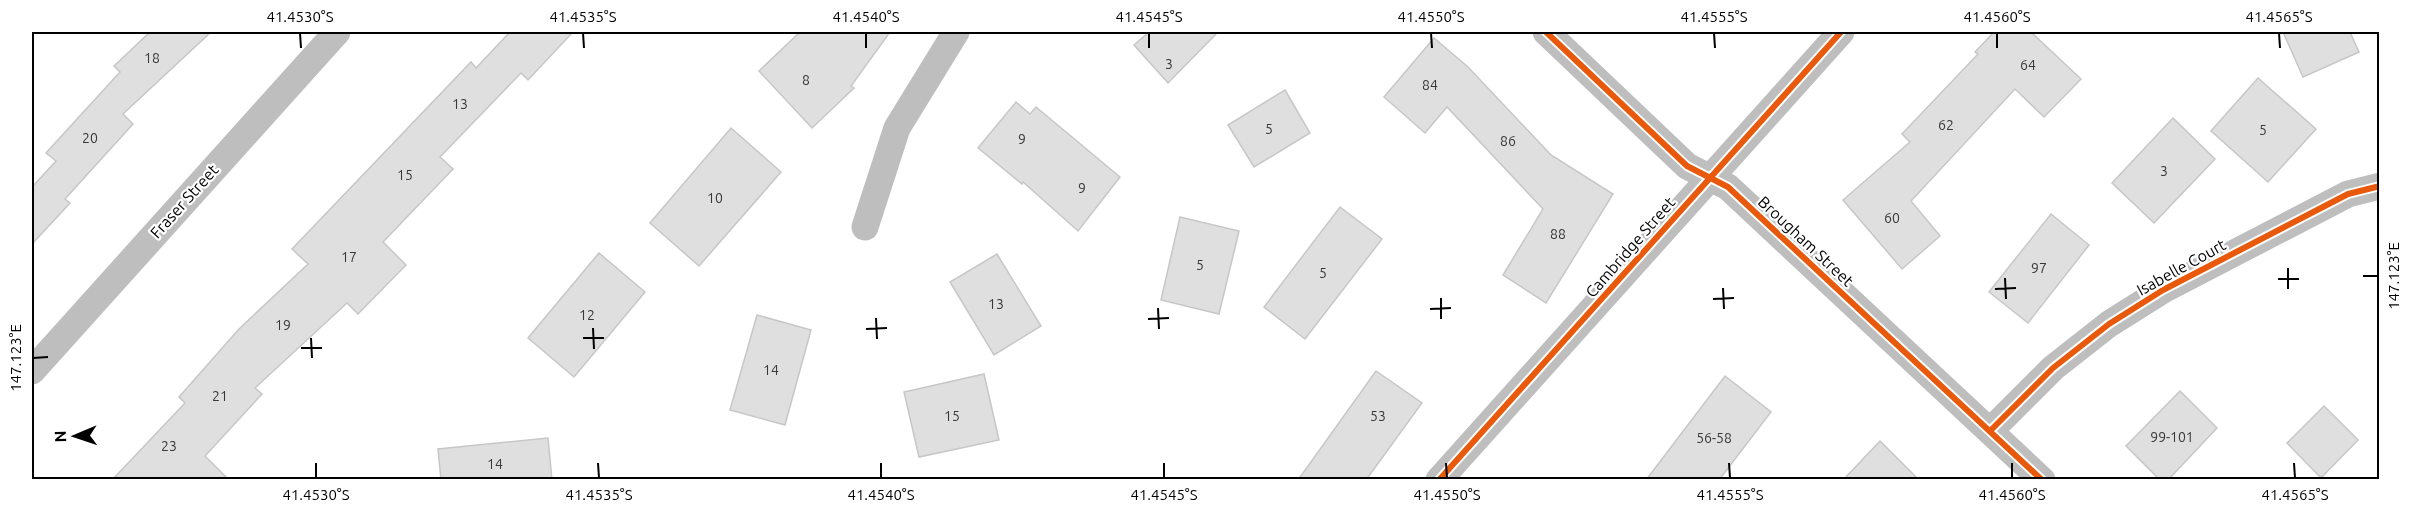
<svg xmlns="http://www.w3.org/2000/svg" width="2411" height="511" font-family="Ubuntu,sans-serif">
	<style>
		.building { fill: #dfdfdf; stroke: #c7c7c7; stroke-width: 1.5 }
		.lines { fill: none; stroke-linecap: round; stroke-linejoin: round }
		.street { stroke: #bebebe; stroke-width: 27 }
		.cycleway-casing { stroke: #fff; stroke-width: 10 }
		.cycleway { stroke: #e8590c; stroke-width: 6 }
		.ticks { fill: none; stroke: #000; stroke-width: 2 }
		.labels { text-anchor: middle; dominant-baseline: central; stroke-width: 4.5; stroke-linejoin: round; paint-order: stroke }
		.number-label { font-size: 14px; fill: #383838 }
		.street-label { font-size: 16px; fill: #000; stroke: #fff }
		.neatline { fill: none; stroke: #000; stroke-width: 2 }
		.ticks-label { font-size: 15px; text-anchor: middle; fill: #000 }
	</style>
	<rect width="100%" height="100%" fill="#fff"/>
	<g class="building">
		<path d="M150 32H211L123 114 133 124 65 199 70 203 32 244V187L56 161 46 153 120 72 114 66Z"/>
		<path d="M510 32H573L528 80 521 73 440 157 453 169 383 242 406 265 358 314 347 303 255 388 262 394 205 456 229 480H112L185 403 179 397 239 329 308 264 292 249 471 62 476 68Z"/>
		<path d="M800 32H890L851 86 854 88 812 128 759 71Z"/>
		<path d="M1149 32H1218L1168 83 1134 45Z"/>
		<path d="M1994 32H2031L2081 79 2044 117 2015 89 1911 201 1940 236 1902 269 1843 200 1910 142 1902 134 1978 54 1975 52Z"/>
		<path d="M2283 32H2350L2359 52 2303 77Z"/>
		<path d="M1434 38 1468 67 1551 155 1613 194 1546 303 1503 275 1543 209 1447 107 1425 133 1384 97Z"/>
		<path d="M2258 78 2316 129 2268 182 2211 131Z"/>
		<path d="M1285 90 1310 133 1254 167 1228 125Z"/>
		<path d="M1016 102 1030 114 1036 107 1120 177 1078 231 1023 182 1022 184 978 148Z"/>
		<path d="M2173 118 2215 159 2154 223 2112 183Z"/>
		<path d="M731 128 781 172 699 266 650 223Z"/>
		<path d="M1340 207 1382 239 1305 339 1264 307Z"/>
		<path d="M2051 214 2089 245 2028 323 1989 292Z"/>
		<path d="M1180 217 1239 231 1219 314 1161 300Z"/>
		<path d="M599 253 645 292 574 377 528 338Z"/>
		<path d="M997 254 1041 326 994 355 950 282Z"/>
		<path d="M757 315 811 330 785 425 730 410Z"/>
		<path d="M1376 371 1422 403 1366 480H1298Z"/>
		<path d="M984 374 999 440 919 457 904 392Z"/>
		<path d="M1725 376 1771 412 1719 480H1646Z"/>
		<path d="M2180 391 2217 428 2168 480H2160L2126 446Z"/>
		<path d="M2324 406 2358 440 2321 478 2287 443Z"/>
		<path d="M548 438 552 480H441L438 449Z"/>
		<path d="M1880 441 1919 480H1843Z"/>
	</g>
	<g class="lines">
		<g class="street">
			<path d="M1546 32 1687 166 1728 187 2042 480"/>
			<path d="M865 227 897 128 956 32"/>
			<path d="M32 371 337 32"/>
			<path d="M1990 431 2053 368 2109 324 2163 290 2348 194 2380 186"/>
			<path d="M1439 480 1841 32"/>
		</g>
		<g class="cycleway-casing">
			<g id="cycleway">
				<path d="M1546 32 1687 166 1728 187 2042 480"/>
				<path d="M1990 431 2053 368 2109 324 2163 290 2348 194 2380 186"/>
				<path d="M1439 480 1841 32"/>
			</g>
		</g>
		<use href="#cycleway" class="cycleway"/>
	</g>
	<path class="ticks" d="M300 33 301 48M583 33 584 48M866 33V48M1149 33V48M1431 33 1432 48M1714 33 1715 48M1997 33V48M2279 33 2280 48M2288 268V289M2363 276H2378M2005 278 2006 299M2278 279H2299M1723 288 1724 309M1995 289 2016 288M1441 298V319M1713 299 1734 298M1158 308 1159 329M1430 309 1451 308M876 318 877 339M1148 319 1169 318M593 328 594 349M866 329 887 328M311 338 312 358M583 338H604M301 348H322M33 358 48 357M316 463V478M598 463 599 478M881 463V478M1164 463V478M1446 463 1447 478M1729 463 1730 478M2012 463V478M2294 463 2295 478"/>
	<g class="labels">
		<g class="number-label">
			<text x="152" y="58">18</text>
			<text x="1169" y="64">3</text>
			<text x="2028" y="65">64</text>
			<text x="806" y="80">8</text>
			<text x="1430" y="85">84</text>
			<text x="460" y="104">13</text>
			<text x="1946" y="125">62</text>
			<text x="1269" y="129">5</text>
			<text x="2263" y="130">5</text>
			<text x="90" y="138">20</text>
			<text x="1022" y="139">9</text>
			<text x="1508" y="141">86</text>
			<text x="2164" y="171">3</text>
			<text x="405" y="175">15</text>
			<text x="1082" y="188">9</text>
			<text x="715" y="198">10</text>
			<text x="1892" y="218">60</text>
			<text x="1558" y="234">88</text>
			<text x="349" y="257">17</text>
			<text x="1200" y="265">5</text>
			<text x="2039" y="268">97</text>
			<text x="1323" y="273">5</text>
			<text x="996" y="304">13</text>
			<text x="587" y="315">12</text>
			<text x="283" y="325">19</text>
			<text x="771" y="370">14</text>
			<text x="220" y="396">21</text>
			<text x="952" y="416">15</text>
			<text x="1378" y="416">53</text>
			<text x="2172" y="437">99-101</text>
			<text x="1714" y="438">56-58</text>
			<text x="169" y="446">23</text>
			<text x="495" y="464">14</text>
		</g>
		<g class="street-label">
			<text transform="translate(184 201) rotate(-48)">Fraser Street</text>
			<text transform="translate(1806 241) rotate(43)">Brougham Street</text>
			<text transform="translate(1630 247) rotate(-49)">Cambridge Street</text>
			<text transform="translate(2181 267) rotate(-29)">Isabelle Court</text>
		</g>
	</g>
	<rect width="2411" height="511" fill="none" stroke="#ffffff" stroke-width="66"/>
	<g transform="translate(75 436) rotate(268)" stroke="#ffffff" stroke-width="4.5" paint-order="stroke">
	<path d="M0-4.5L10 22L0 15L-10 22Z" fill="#000000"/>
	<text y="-9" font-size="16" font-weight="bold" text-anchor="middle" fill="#000000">N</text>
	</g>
	<rect x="33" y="33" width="2345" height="445" class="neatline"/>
	<g class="ticks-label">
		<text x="300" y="22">41.4530°S</text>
		<text x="583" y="22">41.4535°S</text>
		<text x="866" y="22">41.4540°S</text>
		<text x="1149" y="22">41.4545°S</text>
		<text x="1431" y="22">41.4550°S</text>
		<text x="1714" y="22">41.4555°S</text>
		<text x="1997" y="22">41.4560°S</text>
		<text x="2279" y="22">41.4565°S</text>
		<text transform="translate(2394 276) rotate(-90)" y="5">147.123°E</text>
		<text transform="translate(16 358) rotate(-90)" y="5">147.123°E</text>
		<text x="316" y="500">41.4530°S</text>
		<text x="599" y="500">41.4535°S</text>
		<text x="881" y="500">41.4540°S</text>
		<text x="1164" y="500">41.4545°S</text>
		<text x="1447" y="500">41.4550°S</text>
		<text x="1730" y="500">41.4555°S</text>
		<text x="2012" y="500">41.4560°S</text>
		<text x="2295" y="500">41.4565°S</text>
	</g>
</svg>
